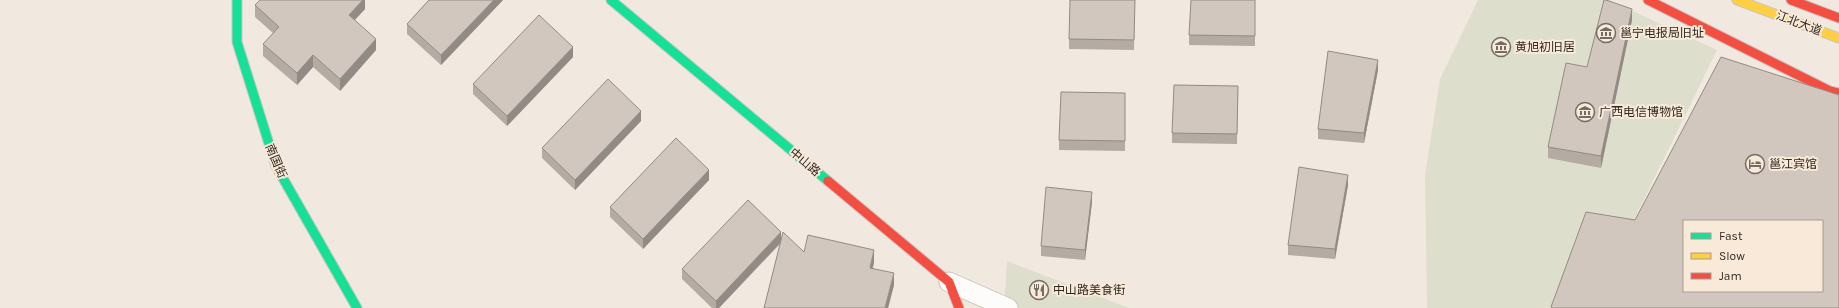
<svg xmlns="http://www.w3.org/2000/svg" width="1839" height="308" font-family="Karla,'Noto Sans SC',sans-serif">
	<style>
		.green { fill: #dedecd }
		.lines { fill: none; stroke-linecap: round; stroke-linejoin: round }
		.street-casing { stroke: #ccc5be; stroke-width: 21 }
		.fast-casing { stroke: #ccc5be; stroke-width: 11 }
		.slow-casing { stroke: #ccc5be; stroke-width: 11 }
		.jam-casing { stroke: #ccc5be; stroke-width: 11 }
		.street { stroke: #fdfcfa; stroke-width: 19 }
		.fast { stroke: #16e098; stroke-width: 9 }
		.slow { stroke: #ffcf43; stroke-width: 9 }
		.jam { stroke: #f24e42; stroke-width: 9 }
		.wall { fill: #b4aba3 }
		.shaded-wall { fill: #928b85 }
		.building { fill: #d1c7be; stroke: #928b85; fill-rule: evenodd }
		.labels { text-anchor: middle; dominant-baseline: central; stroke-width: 4; stroke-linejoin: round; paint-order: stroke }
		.street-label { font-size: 12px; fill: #2e2822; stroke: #f9e9d8 }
		.poi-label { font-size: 12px; fill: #2e2822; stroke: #f9e9d8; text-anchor: start }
	</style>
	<rect width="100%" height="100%" fill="#f1e9e0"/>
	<g class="green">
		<path d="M1478 0H1609L1717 50 1634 220 1585 214 1554 308H1427L1425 175 1440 79Z"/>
		<path d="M1007 261 1129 308H1004Z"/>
	</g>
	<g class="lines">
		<g class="street-casing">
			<path id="street" d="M949 282 1008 308"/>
		</g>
		<g class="fast-casing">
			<g id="fast">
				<path d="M237 0V42L276 166 357 308"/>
				<path d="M611 0 828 181"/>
			</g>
		</g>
		<g class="slow-casing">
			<path id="slow" d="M1737 0 1839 38"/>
		</g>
		<g class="jam-casing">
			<g id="jam">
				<path d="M1648 0 1830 91 1839 93"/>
				<path d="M1791 0 1839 18"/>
				<path d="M828 181 949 282 959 308"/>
			</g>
		</g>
		<use href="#street" class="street"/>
		<use href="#fast" class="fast"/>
		<use href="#slow" class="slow"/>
		<use href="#jam" class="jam"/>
	</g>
	<g class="wall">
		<path d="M365 0V9L355 20 376 50 340 91 313 67 297 85 263 56V44L273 33 255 17V5Z"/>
		<path d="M429 0H503L441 65 407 34V24Z"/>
		<path d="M1135 0 1134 50 1069 49V39Z"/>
		<path d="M1255 0V46L1189 45V35Z"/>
		<path d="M1632 20 1601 168 1548 158V147L1587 67Z"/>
		<path d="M573 57 507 126 473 94V84Z"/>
		<path d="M1378 70 1364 143 1318 139V129Z"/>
		<path d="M1238 86 1237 144 1172 143V133Z"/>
		<path d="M1125 93V151L1059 150V140Z"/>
		<path d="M641 121 575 190 542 158V148Z"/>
		<path d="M709 180 643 249 610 217V207Z"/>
		<path d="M1348 185 1335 259 1288 255V245Z"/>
		<path d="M1092 202 1085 260 1041 256V246Z"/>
		<path d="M781 237 804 252 874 262 873 268 894 285 888 308H764L780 244 719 308H712L682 279V269Z"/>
	</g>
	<g class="shaded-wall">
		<path d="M363 0H365V9L349 26V15Z"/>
		<path d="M494 0H503L441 65V55Z"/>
		<path d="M1632 9V20L1601 168V156Z"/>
		<path d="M376 39V50L340 91V79Z"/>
		<path d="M573 47V57L507 126V116Z"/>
		<path d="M313 55V67L297 85V73Z"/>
		<path d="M1378 60V70L1364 143V133Z"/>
		<path d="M641 111V121L575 190V180Z"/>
		<path d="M709 170V180L643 249V239Z"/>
		<path d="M1348 175V185L1335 259V249Z"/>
		<path d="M1092 192V202L1085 260V250Z"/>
		<path d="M781 232V242L719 308H716V301Z"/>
		<path d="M874 250V262L870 279V268Z"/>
		<path d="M894 273V285L888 308H885Z"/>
	</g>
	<g class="building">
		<path d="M260 0H363L349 15 376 39 340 79 313 55 297 73 263 44 279 27 255 5Z"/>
		<path d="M429 0H494L441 55 407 24Z"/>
		<path d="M1070 0H1135L1134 40 1069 39Z"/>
		<path d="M1191 0H1255V36L1189 35Z"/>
		<path d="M1604 0H1606L1632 9 1601 156 1548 147 1566 63 1587 67Z"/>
		<path d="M539 15 573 47 507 116 473 84Z"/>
		<path d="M1328 51 1378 60 1364 133 1318 129Z"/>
		<path d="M1721 57 1839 95V308H1553L1551 307 1586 212 1635 220ZM1684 221H1822V291H1684Z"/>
		<path d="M608 79 641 111 575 180 542 148Z"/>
		<path d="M1174 85 1238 86 1237 134 1172 133Z"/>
		<path d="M1061 92 1125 93V141L1059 140Z"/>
		<path d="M676 138 709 170 643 239 610 207Z"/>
		<path d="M1299 167 1348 175 1335 249 1288 245Z"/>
		<path d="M1046 187 1092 192 1085 250 1041 246Z"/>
		<path d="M748 200 781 232 716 301 682 269Z"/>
		<path d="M783 232 804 252 808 235 874 250 870 268 894 273 885 308H764Z"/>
	</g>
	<defs>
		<g id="museum-ring" transform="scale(1)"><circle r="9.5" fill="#f9e9d8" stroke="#726c64" stroke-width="1.5"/><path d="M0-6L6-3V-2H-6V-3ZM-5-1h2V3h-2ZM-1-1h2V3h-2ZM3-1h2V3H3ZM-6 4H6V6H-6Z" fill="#726c64"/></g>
		<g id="hotel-ring" transform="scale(1)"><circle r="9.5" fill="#f9e9d8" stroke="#726c64" stroke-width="1.5"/><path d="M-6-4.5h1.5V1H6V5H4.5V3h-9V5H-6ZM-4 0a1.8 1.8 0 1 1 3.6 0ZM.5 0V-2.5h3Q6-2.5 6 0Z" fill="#726c64"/></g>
		<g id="restaurant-ring" transform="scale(1)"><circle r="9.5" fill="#f9e9d8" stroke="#726c64" stroke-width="1.5"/><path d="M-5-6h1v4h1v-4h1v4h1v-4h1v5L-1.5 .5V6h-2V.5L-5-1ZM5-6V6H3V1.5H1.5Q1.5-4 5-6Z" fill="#726c64"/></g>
	</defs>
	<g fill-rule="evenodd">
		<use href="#museum-ring" x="1606" y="33"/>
		<use href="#museum-ring" x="1501" y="47"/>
		<use href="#museum-ring" x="1585" y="112"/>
		<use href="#hotel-ring" x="1755" y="164"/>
		<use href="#restaurant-ring" x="1039" y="290"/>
	</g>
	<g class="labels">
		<g class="street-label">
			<text transform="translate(1799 23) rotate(21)">江北大道</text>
			<text transform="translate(276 161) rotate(67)">南国街</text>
			<text transform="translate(805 162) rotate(40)">中山路</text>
		</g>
		<g class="poi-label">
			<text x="1620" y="33">邕宁电报局旧址</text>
			<text x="1515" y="47">黄旭初旧居</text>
			<text x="1599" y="112">广西电信博物馆</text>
			<text x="1769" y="164">邕江宾馆</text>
			<text x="1053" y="290">中山路美食街</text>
		</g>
	</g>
	<rect x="1683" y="220" width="140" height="72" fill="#f9e9d8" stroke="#a89c8f"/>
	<rect x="1691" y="233" width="20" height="6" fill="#16e098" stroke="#a89c8f"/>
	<text x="1719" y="240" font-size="12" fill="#2e2822">Fast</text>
	<rect x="1691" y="253" width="20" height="6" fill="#ffcf43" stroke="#a89c8f"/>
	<text x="1719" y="260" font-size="12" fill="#2e2822">Slow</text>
	<rect x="1691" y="273" width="20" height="6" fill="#f24e42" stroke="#a89c8f"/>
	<text x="1719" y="280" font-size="12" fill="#2e2822">Jam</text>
</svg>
